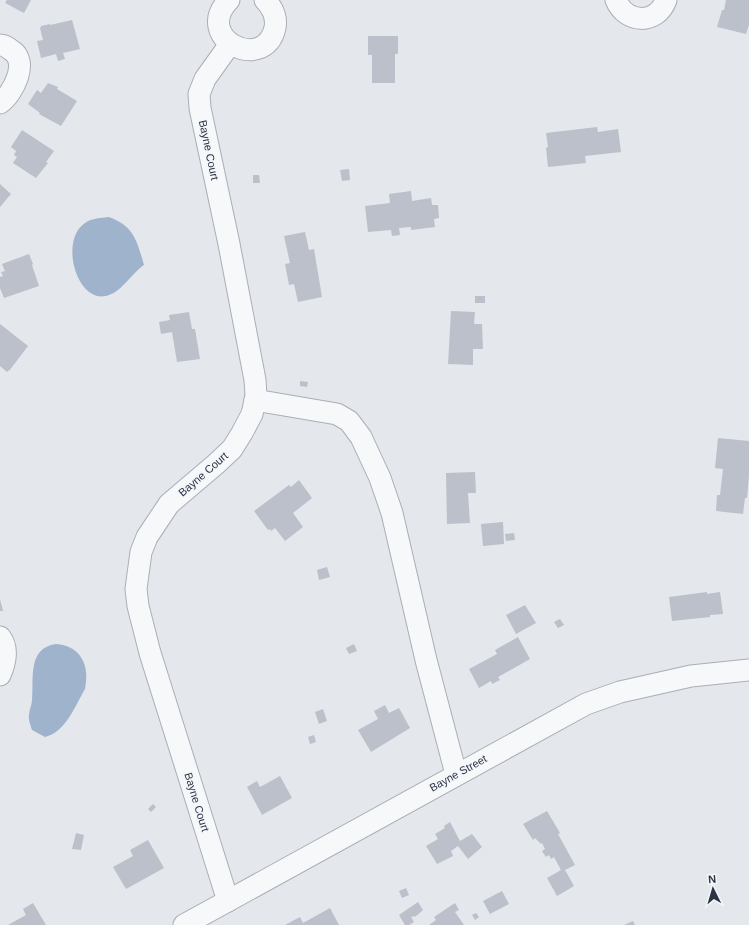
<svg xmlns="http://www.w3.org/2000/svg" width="749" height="925" font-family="Helvetica,sans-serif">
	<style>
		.water { fill: #9fb4cc }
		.building { fill: #bbc0ca }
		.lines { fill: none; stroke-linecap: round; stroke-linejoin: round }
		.minor-casing { stroke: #a9aeb7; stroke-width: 23 }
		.minor { stroke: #f7f8fa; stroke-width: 21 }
		.labels { text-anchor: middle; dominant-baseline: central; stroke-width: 3; stroke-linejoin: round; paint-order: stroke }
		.street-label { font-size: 11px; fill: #2b3445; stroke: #f4f6f9 }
	</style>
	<rect width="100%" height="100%" fill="#e4e7ec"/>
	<g class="water">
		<path d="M109 217C134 226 137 241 144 265 132 273 122 291 109 295 78 307 58 241 85 223 92 218 101 218 109 217Z"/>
		<path d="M56 644C81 646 90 665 85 689 75 706 66 732 45 737L32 730C31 726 28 720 29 715 29 710 32 705 32 700 34 679 27 648 56 644Z"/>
	</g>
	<g class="building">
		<path d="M7 0H31L24 13 5 3Z"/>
		<path d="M726 0H749V25L746 34 717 27 722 10H724Z"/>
		<path d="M72 20 80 49 63 53 65 59 58 61 56 54 41 58 37 41 43 40 40 28 41 27V26L50 24V25Z"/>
		<path d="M368 36H398V54H395V83H372V55H368Z"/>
		<path d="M48 83 58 87 57 89 77 101 61 126 39 114 40 113 28 104 37 90 41 93Z"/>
		<path d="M597 127 598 132 618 129 621 152 585 156 586 163 548 167 546 148 548 147 546 133Z"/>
		<path d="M22 130 54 151 46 162 48 163 36 178 13 163 17 157 14 155 16 151 11 147Z"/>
		<path d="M349 169 350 180 342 181 340 170Z"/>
		<path d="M253 175H259L260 183H253Z"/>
		<path d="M0 184 11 194 0 207Z"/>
		<path d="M411 191 412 201 431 198 432 205H438L439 218 434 219 435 227 411 230V227L399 228 400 235 392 236 391 230 368 232 365 206 390 203 389 194Z"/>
		<path d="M305 232 309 250 314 249 322 297 298 302 294 284 289 285 285 264 290 263 284 236Z"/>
		<path d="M29 254 33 264 32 265 39 286 4 298 0 288V277L3 276 1 272 5 271 2 264Z"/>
		<rect x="475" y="296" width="10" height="7"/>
		<path d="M451 311 475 312 474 324H482L483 349H473V365L448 364Z"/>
		<path d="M189 312 192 329H195L200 359 177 362 172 332 161 334 159 322 170 320 169 315Z"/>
		<path d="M0 324 28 346 9 371V370L7 372 0 366Z"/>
		<path d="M300 381 308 382 307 387 300 386Z"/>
		<path d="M718 438 749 441V475L747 498H745L743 514 716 511 717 495H720L723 469 715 468Z"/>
		<path d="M475 472 476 493H468L470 523 447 524 446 473Z"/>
		<path d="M299 480 312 498 293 513 303 527 285 541 275 528 271 531 270 529 268 530 254 511 289 485 291 487Z"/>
		<path d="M503 522 504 544 483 546 481 524Z"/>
		<path d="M514 533 515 540 506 541 505 534Z"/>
		<path d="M327 567 330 577 319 580 317 570Z"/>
		<path d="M707 592V594L720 592 723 614 710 615V617L672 621 669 597Z"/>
		<path d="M0 599 3 611H0Z"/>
		<path d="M525 605 536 623 516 634 506 615Z"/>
		<path d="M560 619 564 625 558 628 554 622Z"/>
		<path d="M518 637 530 659 498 677 500 680 492 684 491 681 479 688 469 669 497 654 495 650Z"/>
		<path d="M354 644 357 651 349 654 346 648Z"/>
		<path d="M385 705 389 713 399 708 410 728 371 752 358 730 378 719 374 711Z"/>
		<path d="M323 709 327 721 319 724 315 712Z"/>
		<path d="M314 735 316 742 310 744 308 737Z"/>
		<path d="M280 776 292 798 262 815 247 787 257 781 260 787Z"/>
		<path d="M153 804 156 807 151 812 148 809Z"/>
		<path d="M547 811 560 833 558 834 575 865 565 870 574 886 557 896 547 878 561 870 554 857 551 859 549 855 546 857 542 851 545 849 542 843 541 844 535 838 533 840 523 824Z"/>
		<path d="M450 822 460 841 472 834 482 847 468 859 458 846 451 851 453 856 437 864 426 846 438 839 435 834 445 828 444 826Z"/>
		<path d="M76 833 84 835 81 850 72 849Z"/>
		<path d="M148 840 164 868 126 889 113 867 133 856 130 850Z"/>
		<path d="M406 888 409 895 402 898 399 891Z"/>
		<path d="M502 891 509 904 490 914 483 901Z"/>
		<path d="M418 902 423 910 415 917V916L411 917 414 922 409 925H405L399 915Z"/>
		<path d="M33 903 46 925H8L26 915 23 909Z"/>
		<path d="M455 903 459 910 455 912 464 925H429L436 920 434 917Z"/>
		<path d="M330 908 339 925H285L300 917 303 923Z"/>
		<path d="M476 913 479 917 475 920 472 915Z"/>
		<path d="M633 921 635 925H624Z"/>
	</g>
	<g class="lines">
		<g class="minor-casing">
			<g id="minor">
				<path d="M229 0C192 38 264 74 275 28 277 17 273 8 265 0"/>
				<path d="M616 0C626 24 657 25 666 0"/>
				<path d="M0 45C5 45 7 47 11 50 30 61 13 94 0 103"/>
				<path d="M255 400 337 414 349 421 361 437 380 478 392 513 426 660 456 774"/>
				<path d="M0 637C9 648 5 664 0 675"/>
				<path d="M228 901 150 653 138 606 136 589 141 552 147 537 169 504 216 464 232 449 242 433 252 414 256 396 255 380 229 244 200 108 199 94 205 79 230 44"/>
				<path d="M184 925 586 704 620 692 691 676 749 670"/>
			</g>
		</g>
		<use href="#minor" class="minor"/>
	</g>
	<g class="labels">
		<g class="street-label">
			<text transform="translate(209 150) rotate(78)">Bayne Court</text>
			<text transform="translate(203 474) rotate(-41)">Bayne Court</text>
			<text transform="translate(458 773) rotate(-29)">Bayne Street</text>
			<text transform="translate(197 802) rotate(73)">Bayne Court</text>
		</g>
	</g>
	<g transform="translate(713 889) rotate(355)" stroke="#f4f6f9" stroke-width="3" paint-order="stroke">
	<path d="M0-3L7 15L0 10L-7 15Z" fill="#2b3445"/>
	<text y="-6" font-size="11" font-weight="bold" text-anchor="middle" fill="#2b3445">N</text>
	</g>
</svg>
